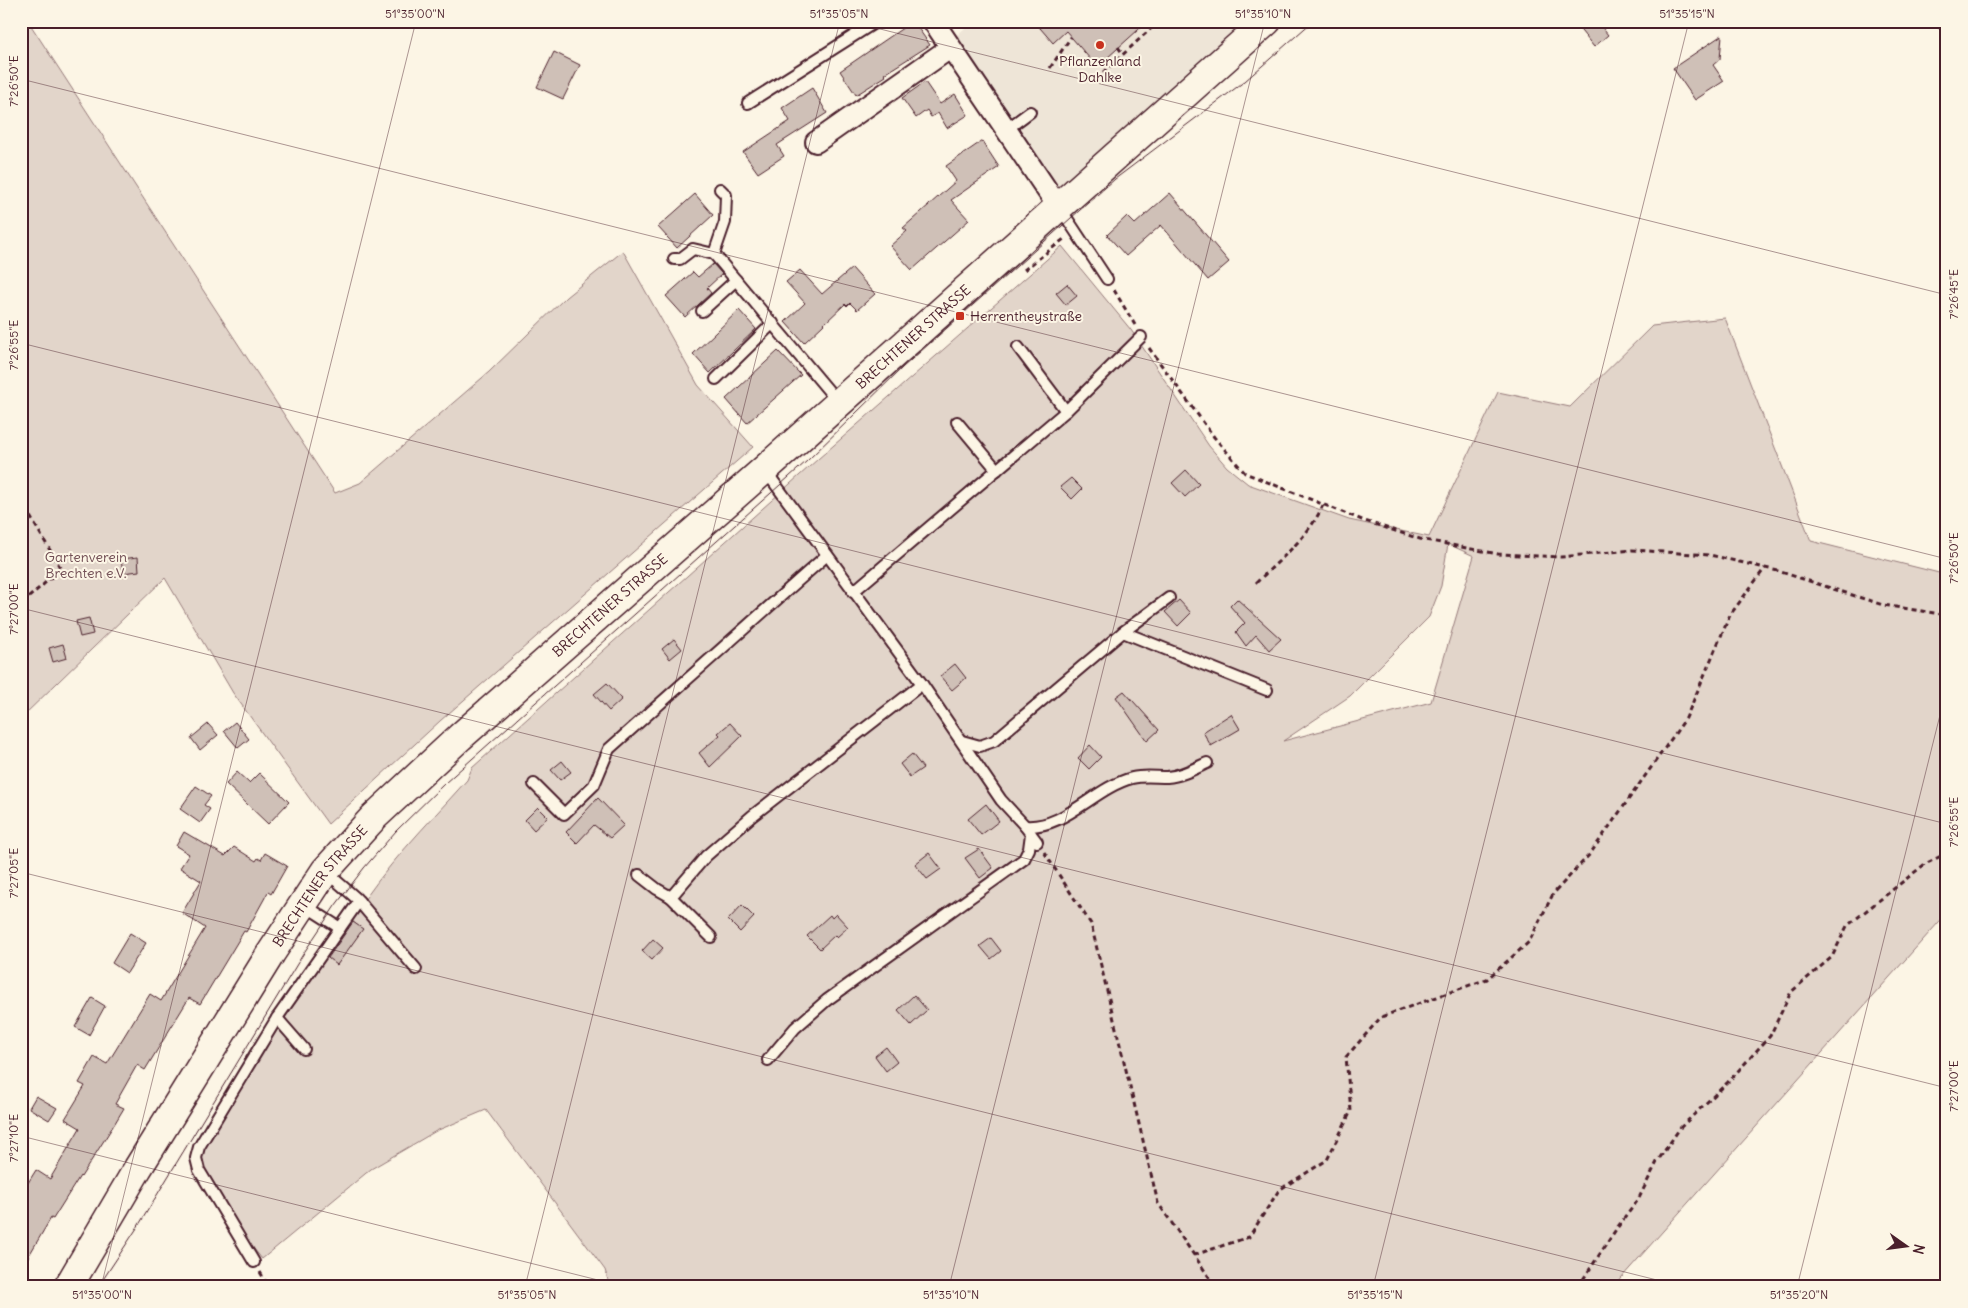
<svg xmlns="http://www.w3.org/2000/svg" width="1968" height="1308" font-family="Delius,sans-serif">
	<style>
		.built { fill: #eee5d7 }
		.green { fill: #e2d5ca; stroke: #967a7a; fill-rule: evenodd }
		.building { fill: #cfc0b7; stroke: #4a1f2b }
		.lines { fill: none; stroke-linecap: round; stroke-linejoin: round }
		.service-casing { stroke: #4a1f2b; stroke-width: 14 }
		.minor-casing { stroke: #4a1f2b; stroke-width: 24 }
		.secondary-casing { stroke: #4a1f2b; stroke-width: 31 }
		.path { stroke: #4a1f2b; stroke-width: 3; stroke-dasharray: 5 4; stroke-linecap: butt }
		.service { stroke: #fcf5e5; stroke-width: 10 }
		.minor { stroke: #fcf5e5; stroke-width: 20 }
		.secondary { stroke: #fcf5e5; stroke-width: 28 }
		.tram { stroke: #4a1f2b; stroke-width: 1 }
		.ticks { fill: none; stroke: #4a1f2b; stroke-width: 1; stroke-opacity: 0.45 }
		.poi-dot { fill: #c8321e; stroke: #fcf5e5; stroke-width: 2 }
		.labels { text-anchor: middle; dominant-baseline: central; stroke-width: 4; stroke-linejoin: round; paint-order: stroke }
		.poi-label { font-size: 14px; fill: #4a1f2b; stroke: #fcf5e5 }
		.street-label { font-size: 14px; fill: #4a1f2b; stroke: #fcf5e5 }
		.park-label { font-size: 14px; fill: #704c53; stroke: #fcf5e5 }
		.neatline { fill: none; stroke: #4a1f2b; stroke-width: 2 }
		.ticks-label { font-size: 12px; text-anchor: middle; fill: #4a1f2b }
	</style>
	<rect width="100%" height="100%" fill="#fcf5e5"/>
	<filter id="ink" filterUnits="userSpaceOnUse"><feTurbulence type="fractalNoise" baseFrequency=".02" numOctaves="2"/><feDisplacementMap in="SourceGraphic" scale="10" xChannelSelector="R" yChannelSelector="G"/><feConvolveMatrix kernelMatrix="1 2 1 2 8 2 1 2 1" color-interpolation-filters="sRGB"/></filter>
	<g filter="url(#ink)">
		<path class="built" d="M973 21H1251L1058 187 956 36Z"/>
		<g class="green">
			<path d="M21 21H28L335 493 360 483 489 372 566 297 623 251 698 385 753 447 440 721 328 824 233 693 165 578 21 718Z"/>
			<path d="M1062 246 1131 330 1209 446 1227 467 1248 484 1349 520 1429 537 1498 392 1570 407 1652 326 1725 318 1811 541 1947 575V913L1613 1287H610L605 1270 486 1110 436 1131 371 1169 262 1259 246 1239 236 1243 194 1167 283 1014 325 956 337 964 362 929 351 920C383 868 426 826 467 780L472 768 818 459ZM1448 544 1474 556 1431 702 1283 741 1350 696 1429 617 1441 586Z"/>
		</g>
		<g class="building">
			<path d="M913 21 930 45 884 74 886 76 856 95 840 71Z"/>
			<path d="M1034 21H1148L1097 67 1066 31 1053 43Z"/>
			<path d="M1573 21H1597L1608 35 1594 47Z"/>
			<path d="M1722 35 1720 59 1713 65 1724 81 1695 100 1673 68Z"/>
			<path d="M554 52 580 65 563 99 537 87Z"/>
			<path d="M925 82 940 104 955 94 968 115 947 128 938 113 931 117 927 110 916 118 902 98Z"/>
			<path d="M812 88 827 113 777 145 784 156 758 173 743 152 790 121 782 108Z"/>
			<path d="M982 141 999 167 951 200 969 220 912 270 890 246 907 231 903 228 956 181 946 166Z"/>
			<path d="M1170 193 1229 262 1208 280 1161 225 1126 256 1107 235 1127 216 1135 224Z"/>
			<path d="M695 194 713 215 677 248 658 227Z"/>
			<path d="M713 264 722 274 707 288 711 293 685 317 666 296 693 272 698 277Z"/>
			<path d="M852 268 875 294 857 310 850 303 847 306 845 304 804 343 785 322 805 303 786 282 800 270 822 294Z"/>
			<path d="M1067 284 1077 296 1066 305 1056 293Z"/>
			<path d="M739 310 756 329 710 373 693 354Z"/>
			<path d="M778 351 801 375 747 423 726 399Z"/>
			<path d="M1186 470 1199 484 1185 497 1172 483Z"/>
			<path d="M1071 478 1082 489 1072 499 1060 487Z"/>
			<path d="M138 557 139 571 123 573 121 559Z"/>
			<path d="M1237 599 1281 639 1269 650 1256 635 1246 646 1236 632 1245 623 1230 606Z"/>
			<path d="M1179 600 1191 613 1178 626 1165 612Z"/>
			<path d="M89 618 93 634 80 637 76 621Z"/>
			<path d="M674 639 682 649 670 659 662 649Z"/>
			<path d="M63 644 67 658 53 662 49 648Z"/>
			<path d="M955 664 966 678 952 690 940 676Z"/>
			<path d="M607 683 622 699 609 711 594 694Z"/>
			<path d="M1124 691 1159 730 1147 741 1116 697Z"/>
			<path d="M1231 714 1240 729 1211 746 1203 732Z"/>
			<path d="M235 722 249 739 238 748 224 731Z"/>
			<path d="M730 723 742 736 710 767 699 753 720 735 718 733Z"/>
			<path d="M208 724 218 735 200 750 191 738Z"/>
			<path d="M1090 745 1101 757 1089 769 1078 758Z"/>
			<path d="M912 754 923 768 910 777 900 764Z"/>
			<path d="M562 761 571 772 560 780 551 770Z"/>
			<path d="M237 772 249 783 259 773 289 802 268 824 226 784Z"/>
			<path d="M196 786 211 796 204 805 210 809 200 823 180 809Z"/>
			<path d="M598 798 624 825 610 838 594 825 577 843 566 832Z"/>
			<path d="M986 804 999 821 981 835 968 819Z"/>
			<path d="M538 807 548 817 534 830 525 820Z"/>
			<path d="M184 832 225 856 234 847 256 861 258 858 261 860 265 853 287 866 271 894 268 892 246 932 244 931 200 1004 189 998 145 1070 137 1065 115 1104 124 1108 115 1123 81 1177 80 1176 53 1219 51 1218 21 1269V1194L36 1170 50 1179 80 1128 65 1119 85 1086 79 1083 94 1057 107 1064 150 994 161 1001 205 928 182 913 201 881 180 868 189 854 176 846Z"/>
			<path d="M979 849 993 868 980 878 965 858Z"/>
			<path d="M929 853 941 869 927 879 915 864Z"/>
			<path d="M742 905 754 917 740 932 728 920Z"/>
			<path d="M836 914 848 927 837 937 835 935 820 949 807 936 830 915 832 918Z"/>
			<path d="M353 922 363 929 337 965 328 958Z"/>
			<path d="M130 933 146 943 127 973 112 963Z"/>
			<path d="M991 938 1001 951 991 959 980 946Z"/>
			<path d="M653 939 663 948 652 960 642 951Z"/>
			<path d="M914 995 927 1010 911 1025 898 1010Z"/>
			<path d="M92 998 105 1006 89 1035 75 1027Z"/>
			<path d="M886 1047 897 1062 886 1071 875 1056Z"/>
			<path d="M36 1096 57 1108 49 1120 29 1108Z"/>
		</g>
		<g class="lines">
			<g class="service-casing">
				<g id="service">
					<path d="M748 103 877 21"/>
					<path d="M1007 129 1030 112"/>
					<path d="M720 189 726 195 725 222 714 254 838 402"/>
					<path d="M1060 208 1107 279"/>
					<path d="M674 259H680L693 249 714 254"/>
					<path d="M702 311 736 280"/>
					<path d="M1018 347 1066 411"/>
					<path d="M716 379 773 323"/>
					<path d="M957 422 997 470"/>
					<path d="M765 470 922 684 1001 800 1025 826 1037 842"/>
					<path d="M853 592 1066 411 1141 337"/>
					<path d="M1123 632 1267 690"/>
					<path d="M962 741 980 746 994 741 1123 632 1169 598"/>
					<path d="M534 784 564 814 594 785 609 749 827 555"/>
					<path d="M1025 826C1065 829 1094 788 1132 778 1144 775 1155 777 1167 777 1181 776 1194 769 1207 763"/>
					<path d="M325 871 356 898 416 969"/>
					<path d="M639 875 657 889 671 897"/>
					<path d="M304 905 340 928"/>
					<path d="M711 937 671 897 706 856 752 816 922 684"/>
					<path d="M277 1018 304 1049"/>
					<path d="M768 1060 795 1028 827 1000 1024 859 1029 849 1031 834"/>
					<path d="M254 1262 199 1170 196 1158 199 1147 277 1018 359 901"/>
				</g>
			</g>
			<g class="minor-casing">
				<g id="minor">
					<path d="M933 21 1059 208"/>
					<path d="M816 142 950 48"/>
				</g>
			</g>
			<g class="secondary-casing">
				<g id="secondary">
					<path id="s1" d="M68 1287 138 1168 271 953 325 871 374 817 460 737 765 469 1267 21"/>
				</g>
			</g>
			<g class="path">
				<path d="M1118 47 1123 54"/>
				<path d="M1050 68 1071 37"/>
				<path d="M1103 73 1159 21"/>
				<path d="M1024 270 1064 239"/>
				<path d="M1114 290 1135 325"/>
				<path d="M1149 348 1214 437 1245 473 1362 520 1420 539 1498 554 1561 557 1632 550 1710 555 1778 571 1883 605 1947 615"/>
				<path d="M21 501 61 569 21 604"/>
				<path d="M1256 583C1280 559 1309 537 1323 505"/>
				<path d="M1044 852 1091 924 1158 1203 1216 1287"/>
				<path d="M1194 1255 1249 1237 1279 1190 1327 1160 1351 1111 1346 1057 1381 1017 1487 979 1529 942 1553 894 1590 854 1686 718 1730 615 1765 568"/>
				<path d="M260 1272 269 1287"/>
				<path d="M1578 1287 1617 1228 1638 1200 1657 1162 1680 1128 1728 1082 1770 1036 1791 992 1832 957 1847 926 1925 864 1947 853"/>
			</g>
			<use href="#service" class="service"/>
			<use href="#minor" class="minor"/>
			<use href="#secondary" class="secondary"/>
			<path class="tram" d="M98 1287 137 1228 305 951 335 906 364 868 396 831 445 783 807 461 903 367 1115 179 1245 81 1313 21"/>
		</g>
	</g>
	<path class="ticks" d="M848 21 1947 295M1908 21 1947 31M21 79 1947 559M21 343 1947 824M21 608 1947 1088M21 872 1685 1287M21 1136 626 1287M101 1287 416 21M525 1287 840 21M949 1287 1265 21M1373 1287 1689 21M1797 1287 1947 687"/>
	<g class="poi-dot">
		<circle cx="1100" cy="45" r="5"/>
		<rect x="955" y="311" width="10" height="10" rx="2.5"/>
	</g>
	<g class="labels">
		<g class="poi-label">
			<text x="1100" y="61">Pflanzenland<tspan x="1100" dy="16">Dahlke</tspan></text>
			<text x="970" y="316" text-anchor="start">Herrentheystraße</text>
		</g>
		<g class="street-label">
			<text stroke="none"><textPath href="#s1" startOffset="1284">BRECHTENER STRASSE</textPath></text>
			<text stroke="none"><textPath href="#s1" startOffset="879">BRECHTENER STRASSE</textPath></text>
			<text stroke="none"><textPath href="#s1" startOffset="474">BRECHTENER STRASSE</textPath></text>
		</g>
		<g class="park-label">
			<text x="86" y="557">Gartenverein<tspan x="86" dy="16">Brechten e.V.</tspan></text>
		</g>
	</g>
	<rect width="1968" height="1308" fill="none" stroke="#fcf5e5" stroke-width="55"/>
	<g transform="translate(1906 1246) rotate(104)" stroke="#fcf5e5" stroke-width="4" paint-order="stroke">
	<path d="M0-4L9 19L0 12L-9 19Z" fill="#4a1f2b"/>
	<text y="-8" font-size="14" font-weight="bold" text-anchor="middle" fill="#4a1f2b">N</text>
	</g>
	<rect x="28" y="28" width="1912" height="1252" class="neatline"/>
	<g class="ticks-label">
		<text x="415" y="18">51°35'00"N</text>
		<text x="839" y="18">51°35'05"N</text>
		<text x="1263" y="18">51°35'10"N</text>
		<text x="1687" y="18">51°35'15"N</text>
		<text transform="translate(14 81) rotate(-90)" y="4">7°26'50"E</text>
		<text transform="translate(1954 294) rotate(-90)" y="4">7°26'45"E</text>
		<text transform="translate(14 345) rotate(-90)" y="4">7°26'55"E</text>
		<text transform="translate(1954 558) rotate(-90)" y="4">7°26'50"E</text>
		<text transform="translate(14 609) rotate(-90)" y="4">7°27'00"E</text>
		<text transform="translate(1954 822) rotate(-90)" y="4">7°26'55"E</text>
		<text transform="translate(14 873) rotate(-90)" y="4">7°27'05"E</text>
		<text transform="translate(1954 1086) rotate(-90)" y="4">7°27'00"E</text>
		<text transform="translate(14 1138) rotate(-90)" y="4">7°27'10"E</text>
		<text x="102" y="1299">51°35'00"N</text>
		<text x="527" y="1299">51°35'05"N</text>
		<text x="951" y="1299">51°35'10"N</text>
		<text x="1375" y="1299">51°35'15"N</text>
		<text x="1799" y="1299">51°35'20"N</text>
	</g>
</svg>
